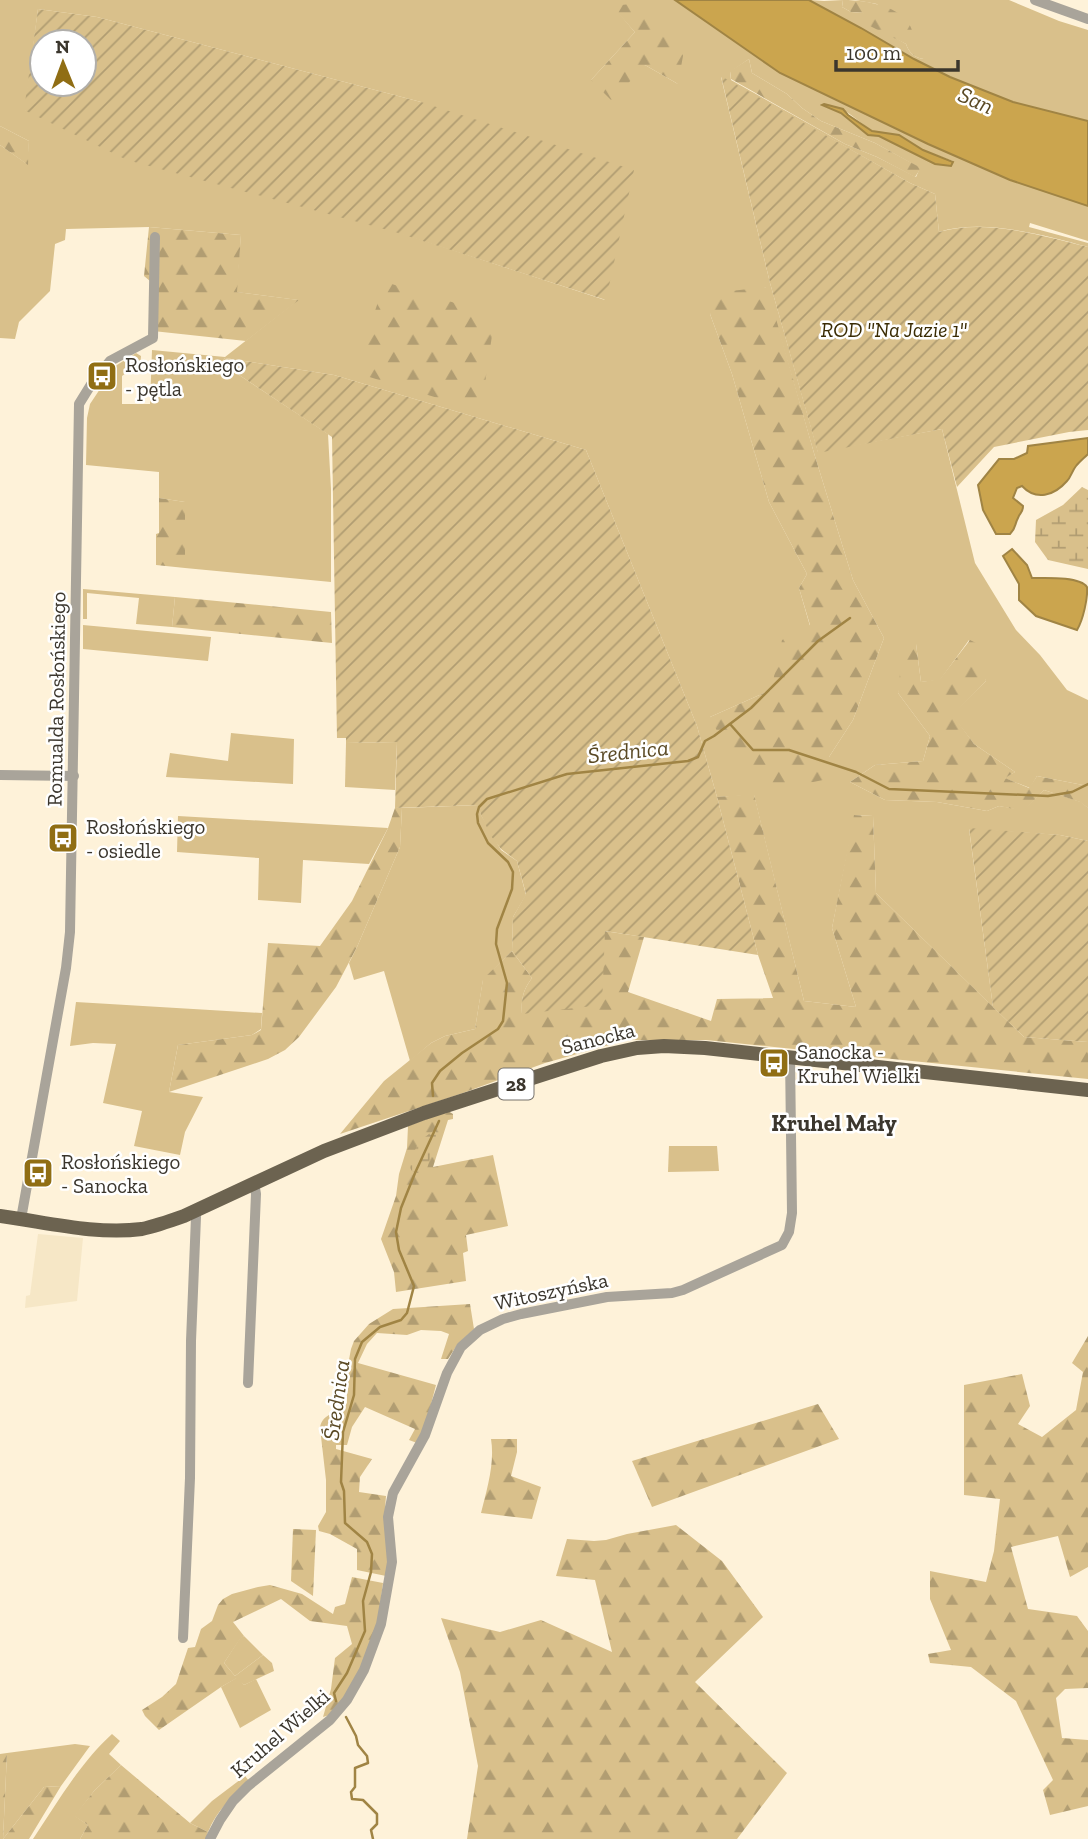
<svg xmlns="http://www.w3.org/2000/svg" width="1088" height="1839" font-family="'Zilla Slab',serif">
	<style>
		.built { fill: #f6e7c6 }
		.grass { fill: #d9c08b; fill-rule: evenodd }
		.forest { fill: url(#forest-firs) }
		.wetland { fill: url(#wetland-marsh) }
		.garden { fill: url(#garden-furrows); fill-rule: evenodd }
		.water { fill: #cba54e; stroke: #a08444; stroke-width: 2 }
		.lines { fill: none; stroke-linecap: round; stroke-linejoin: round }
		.stream { stroke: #a08444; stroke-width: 2.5 }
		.minor { stroke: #a9a49a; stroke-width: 10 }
		.major { stroke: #6c6350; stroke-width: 14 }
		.labels { text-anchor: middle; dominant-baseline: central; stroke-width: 5; stroke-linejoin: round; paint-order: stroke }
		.shield { fill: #fff; stroke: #76726c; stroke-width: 2 }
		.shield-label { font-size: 19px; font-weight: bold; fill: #3b362d }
		.park-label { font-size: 21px; font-style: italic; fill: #3a2b03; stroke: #fff }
		.poi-label { font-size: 21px; fill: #3b362d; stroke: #fff; text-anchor: start }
		.street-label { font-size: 21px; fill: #3b362d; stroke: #fff }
		.water-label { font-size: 23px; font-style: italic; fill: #5a4924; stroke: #fff }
		.neighbourhood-label { font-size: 23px; font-weight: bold; fill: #3b362d; stroke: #fff }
	</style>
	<defs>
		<pattern id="forest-firs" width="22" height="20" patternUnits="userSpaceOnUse" patternTransform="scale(1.75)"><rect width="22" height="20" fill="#d9c08b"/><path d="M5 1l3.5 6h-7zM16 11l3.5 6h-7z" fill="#b19d72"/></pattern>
		<pattern id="wetland-marsh" width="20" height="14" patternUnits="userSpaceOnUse" patternTransform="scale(1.75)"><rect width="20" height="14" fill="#d9c08b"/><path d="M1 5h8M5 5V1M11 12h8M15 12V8" fill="none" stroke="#b19d72"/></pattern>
		<pattern id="garden-furrows" width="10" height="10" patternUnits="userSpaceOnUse" patternTransform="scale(1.75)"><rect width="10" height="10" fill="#d9c08b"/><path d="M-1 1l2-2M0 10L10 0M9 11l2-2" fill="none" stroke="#b19d72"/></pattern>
	</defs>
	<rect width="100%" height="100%" fill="#fef2d9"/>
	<path class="built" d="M38 1234 83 1238 77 1301 25 1308 26 1296 30 1295Z"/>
	<g class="grass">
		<path d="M0 0H675L780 73 928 144 1010 180 1088 206V241L1030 223 1029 227 1088 243V247C1045 235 982 218 939 232L935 194 910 183 721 77 770 283 818 452 942 429 975 563 1016 630 1040 655 1067 690 1088 700V786L1037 776 1030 788 1004 778 1015 772 974 744 952 715 986 681 969 640 940 680 921 682 916 644 898 693 930 736 923 761 875 765 850 782 885 800 937 802 987 811 999 806 1024 810 1044 790 1081 802 1088 808V841L1060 835 969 829 993 1007 876 893 873 816 855 815 832 928 856 1007 804 1001 754 795 717 797 697 726 586 450 334 375 225 358 221 363 328 434 331 489V582L185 568V502L159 498V472L86 465 87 418 90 404 110 374 109 370 136 353 141 356 140 367 130 370 122 376V404H150L152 350 225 357 298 300 236 292 241 235 149 227 66 229 65 240 55 244 50 291 19 322 15 339 0 338V145L27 164 29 141 0 126ZM613 6 678 84 645 65 591 80 635 32ZM38 9 97 17 421 102 605 300 25 110ZM749 59 752 73 787 94 802 108 821 121 875 143 920 168 916 177 877 157 845 144 731 80 730 72ZM822 105 847 112 872 131 899 135 923 150 953 161 935 164 879 136 868 135 841 113ZM766 287 814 453 853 580 884 638 853 720 829 757 710 717 771 690 810 626 799 588 807 574 769 502 732 374 710 314Z"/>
		<path d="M809 0 824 1 843 0 842 7 851 12 863 13 894 37 906 44C909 53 915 58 924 59L877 4 855 0H1009L1059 21 1088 30V121L1013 102 950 77 914 59 861 28Z"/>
		<path d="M83 589 175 597 172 627 136 624 139 598 87 593V619H83Z"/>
		<path d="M83 625 211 637 208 661 83 649Z"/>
		<path d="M231 733 294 739 293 784 166 777 170 753 228 761Z"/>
		<path d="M397 742 395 790 345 787 346 743Z"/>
		<path d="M479 805 481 815 501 850 517 861 526 895 513 917 512 951 483 980 475 1029 445 1036 431 1043 410 1061 384 971 354 980 349 963 357 947 400 847 402 808Z"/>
		<path d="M178 816 388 828 369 864 303 860 301 903 258 900 259 858 177 852Z"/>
		<path d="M76 1002 262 1013 261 1029 252 1035 178 1045 169 1092 203 1097 185 1132 180 1155 134 1146 142 1111 103 1103 116 1044 93 1043 70 1046Z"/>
		<path d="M669 1146H717L719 1171 668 1172Z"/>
		<path d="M244 1636 263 1655 235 1676 224 1663 240 1638Z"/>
		<path d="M238 1677 244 1685 256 1679 271 1710 240 1728 221 1687Z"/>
		<path d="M112 1734 120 1741 109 1754 121 1765 94 1791 75 1816 88 1825 80 1839H33C57 1803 80 1763 112 1734Z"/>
		<path d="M75 1744 90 1746 61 1786 44 1787 3 1839 7 1753Z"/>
		<path d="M245 1776 249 1781C233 1796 216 1811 208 1832L190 1823 212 1801Z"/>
	</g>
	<g class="forest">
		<path d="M843 0C869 0 918 8 913 44L925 48 924 59C915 58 909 53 906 44L864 23 863 13 851 12 842 7Z"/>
		<path d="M640 3 686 39 678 84 645 65 612 101 591 80 635 32 612 6Z"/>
		<path d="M749 59 752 73 787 94 802 108 821 121 875 143 921 168 915 177 877 157 845 144 731 79 730 71Z"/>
		<path d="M0 126 29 141 28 165 0 145Z"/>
		<path d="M149 227 241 235 237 292 299 300 246 341 153 331 150 281 144 276Z"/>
		<path d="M385 282 495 315 483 397 467 407 363 375 368 331Z"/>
		<path d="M767 287 814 453 853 580 884 638 853 720 829 757 823 780 769 791 731 759 710 717 771 690 782 640 810 625 799 588 807 574 769 502 732 374 710 314 722 292Z"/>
		<path d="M159 498 185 502V568L156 565V534L159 533Z"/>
		<path d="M175 597 331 612 332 643 172 627Z"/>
		<path d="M970 640 980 645 986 681 953 715 974 744 1015 772 1005 778 1029 788 1037 776 1088 786V808L1080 802 1044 790 1024 811 999 806 987 811 937 802 885 800 850 782 875 765 923 761 930 736 898 693 903 643 916 644 921 682 940 679Z"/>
		<path d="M754 794 804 1001 856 1007 832 928 854 815 873 816 876 893 1024 1037 1088 1042V1079L706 1040H627L545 1063 460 1094 340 1134 384 1081 431 1043 445 1036 475 1029 483 979 512 951 532 978C523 990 521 999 522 1014L604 931 644 937 628 992 711 1021 717 999 773 998 758 955 717 797Z"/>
		<path d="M395 808H402L400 847 357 947 336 987 299 1037 285 1050 268 1059 169 1092 178 1045 252 1035 261 1030 268 943 320 946 352 901 388 828Z"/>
		<path d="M448 1111 453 1114V1119L448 1120 433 1167 493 1155 508 1226 466 1235 468 1251 463 1253 466 1281 396 1292 394 1272 381 1239 396 1196 399 1174 407 1148 408 1126Z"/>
		<path d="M470 1304 474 1329 457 1345 448 1359H441L449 1334 441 1331 421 1330 407 1335 377 1333 367 1344 358 1363 436 1385 424 1431 417 1443 409 1440 415 1429 365 1407 352 1427 347 1445H336V1449L372 1459 360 1477 359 1492 386 1496C383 1523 390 1549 386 1576L357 1570V1549L330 1534 319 1531 318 1526 326 1512V1480L320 1428C322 1413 337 1414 347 1403V1370L351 1349 354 1341 369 1324 393 1309Z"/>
		<path d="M1088 1336V1567L1070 1577 1058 1536 1011 1547 1028 1609 1077 1616 1088 1631V1688L1065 1689 1056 1698 1062 1738 1088 1740V1806L1050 1815 1043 1790 1053 1780 1016 1701 971 1667 930 1663 928 1654 951 1650 930 1599V1571L986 1582 994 1551 1000 1499 964 1495V1385L1022 1374 1030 1406 1018 1424 1042 1437 1076 1410 1083 1372 1072 1363Z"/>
		<path d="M818 1404 839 1439 652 1507 632 1461Z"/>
		<path d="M491 1439H517V1452L511 1476 541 1487 532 1519 481 1513C487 1489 495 1463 491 1439Z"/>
		<path d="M676 1525 722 1561 763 1617 695 1682 787 1773 737 1839H467L478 1766 460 1672 441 1618 500 1632 541 1620 612 1652 595 1580 556 1576 567 1539 594 1541 606 1540 627 1534Z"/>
		<path d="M293 1529 316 1530 313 1596 291 1581Z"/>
		<path d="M352 1577 383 1583 376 1637 344 1700 333 1714 323 1717 331 1689 335 1658 352 1644 347 1626 310 1621 281 1599 233 1622 244 1636 240 1639 224 1663 235 1676 263 1655 272 1663 274 1671 244 1685 237 1678 221 1687 159 1730 145 1716 142 1710 162 1697 176 1684 188 1648 195 1647 201 1629 212 1621 218 1605 223 1599 232 1594 258 1587 270 1585 302 1594 333 1614 335 1607 345 1604Z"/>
		<path d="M7 1753 3 1839 44 1787 61 1786 29 1839H0V1754Z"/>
		<path d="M121 1765 190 1823 208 1832 206 1839H80L88 1825 74 1816 94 1791Z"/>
	</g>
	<g class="wetland">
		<path d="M1082 487 1088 490V569L1048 560 1035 542 1036 520 1063 505Z"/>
		<path d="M435 1130 437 1135 426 1172 424 1175 412 1171 410 1168C415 1147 416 1142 435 1130Z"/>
	</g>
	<g class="garden">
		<path d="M38 9 97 17 421 102 634 170 606 300 395 232 127 160 24 110ZM42 42H84V84H42Z"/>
		<path d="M721 76 910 183 935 194 939 232C985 218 1043 236 1088 247V430L1069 432 994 447 957 487 942 429 818 453 770 283Z"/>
		<path d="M225 358 334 375 586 450 697 726 717 797 758 955 605 931 602 1005 522 1014C521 999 523 990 532 978L512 951 513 917 526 894 517 861 501 849 491 836 481 815 478 805 395 808 397 742 346 743V738H337L332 437 221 363Z"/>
		<path d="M969 828 1060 835 1088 841V1042L1024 1037 993 1007Z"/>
	</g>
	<g class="water">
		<path d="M675 0H809L861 28 914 59 950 77 1013 102 1088 121V206L1010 180 928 144 780 73Z"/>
		<path d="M824 104 843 109 848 115 872 131 899 135 923 150 953 162 951 166 935 164 879 136 868 135 841 113 822 105Z"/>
		<path d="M1088 438V454C1084 458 1079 462 1076 466 1072 471 1071 477 1067 481 1054 496 1036 501 1022 486L1017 488 1013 498 1023 506C1023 513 1020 512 1018 518 1014 525 1017 527 1010 534H996L983 510 978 485 999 459H1014L1027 453 1028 446Z"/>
		<path d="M1012 549 1027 565 1032 578C1044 578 1080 576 1087 587 1088 598 1083 620 1077 630L1036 616 1019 600V584L1003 556Z"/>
	</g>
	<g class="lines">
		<g class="stream">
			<path d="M730 724 753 750H789L856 772 889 789 1048 796 1072 792 1088 784"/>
			<path d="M433 1096 432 1083 440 1071 462 1053 498 1029 503 1021 507 983 496 944 497 929 512 889 513 872 508 862 488 843 478 823 477 814 479 807 487 799 567 774 688 761 698 757 705 741 714 736 751 708 818 641 850 618"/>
			<path d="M336 1701 334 1693 347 1673 365 1631 363 1601 371 1572 372 1554 367 1542 345 1523 344 1491 341 1482 343 1432 354 1395 355 1359 362 1342 380 1327 401 1320 407 1313 414 1286 399 1250 396 1232 401 1208 415 1173 439 1121"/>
			<path d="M346 1717 356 1736 358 1745 367 1756 368 1763 355 1768V1787L351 1792 352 1799 363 1800 377 1814V1824L371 1830 373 1839"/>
		</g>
		<g class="minor">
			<path d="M1035 0 1088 19"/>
			<path d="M0 775 74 776"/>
			<path d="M21 1219 66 968 70 932 79 404 92 383 110 361 153 338 155 237"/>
			<path d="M248 1383 256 1194 254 1183"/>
			<path d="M183 1638 190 1478 191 1341 196 1217 195 1211"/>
			<path d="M210 1839 220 1820 233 1801 248 1786 330 1720 347 1700 364 1670 381 1624 392 1562 388 1517 393 1493 425 1435 447 1373 461 1347 480 1330 503 1319 521 1314 607 1297 672 1293 683 1290 782 1245 789 1232 792 1213 790 1056"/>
		</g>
		<path class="major" d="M0 1216C46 1222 95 1235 142 1229 156 1226 170 1221 184 1216L324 1151 424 1113 557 1070 601 1056 637 1048 664 1046 705 1048 1088 1090"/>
	</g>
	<defs>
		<g id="bus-square" transform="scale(1.575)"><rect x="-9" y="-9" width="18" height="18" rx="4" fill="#906e14" stroke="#fff"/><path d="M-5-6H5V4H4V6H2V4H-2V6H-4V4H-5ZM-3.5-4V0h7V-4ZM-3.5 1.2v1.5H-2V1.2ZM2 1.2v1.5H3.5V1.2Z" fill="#fff"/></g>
	</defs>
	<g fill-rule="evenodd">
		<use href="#bus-square" x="102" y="376"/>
		<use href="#bus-square" x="63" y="838"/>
		<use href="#bus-square" x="774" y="1063"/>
		<use href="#bus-square" x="38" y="1173"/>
	</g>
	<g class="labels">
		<rect class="shield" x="498.5" y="1068.5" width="35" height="31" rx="5"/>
		<g class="shield-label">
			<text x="516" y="1084">28</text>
		</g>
		<g class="park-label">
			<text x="894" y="329">ROD "Na Jazie 1"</text>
		</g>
		<g class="poi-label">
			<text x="125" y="364">Rosłońskiego<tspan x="125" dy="24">- pętla</tspan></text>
			<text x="86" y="826">Rosłońskiego<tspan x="86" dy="24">- osiedle</tspan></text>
			<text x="797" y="1051">Sanocka -<tspan x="797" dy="24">Kruhel Wielki</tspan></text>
			<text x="61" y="1161">Rosłońskiego<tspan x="61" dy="24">- Sanocka</tspan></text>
		</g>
		<g class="street-label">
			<text transform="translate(56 699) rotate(-89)">Romualda Rosłońskiego</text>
			<text transform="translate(598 1038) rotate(-14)">Sanocka</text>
			<text transform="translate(551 1291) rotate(-12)">Witoszyńska</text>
			<text transform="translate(280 1733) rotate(-41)">Kruhel Wielki</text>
		</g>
		<g class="water-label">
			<text transform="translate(976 100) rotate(24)">San</text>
			<text transform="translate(628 751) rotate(-6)">Średnica</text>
			<text transform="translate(336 1400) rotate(-82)">Średnica</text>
		</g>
		<g class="neighbourhood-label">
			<text x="834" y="1123">Kruhel Mały</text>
		</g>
	</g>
	<g transform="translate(63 63) rotate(359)"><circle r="33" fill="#ffffff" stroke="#b1afab" stroke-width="2"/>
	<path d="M0-5L12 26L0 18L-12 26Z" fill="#906e14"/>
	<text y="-10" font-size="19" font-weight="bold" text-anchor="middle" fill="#3b362d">N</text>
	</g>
	<path d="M836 60v10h122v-10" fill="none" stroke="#3b362d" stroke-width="3.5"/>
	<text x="846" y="60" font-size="21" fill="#3b362d" stroke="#ffffff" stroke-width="5" paint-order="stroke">100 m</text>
</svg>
